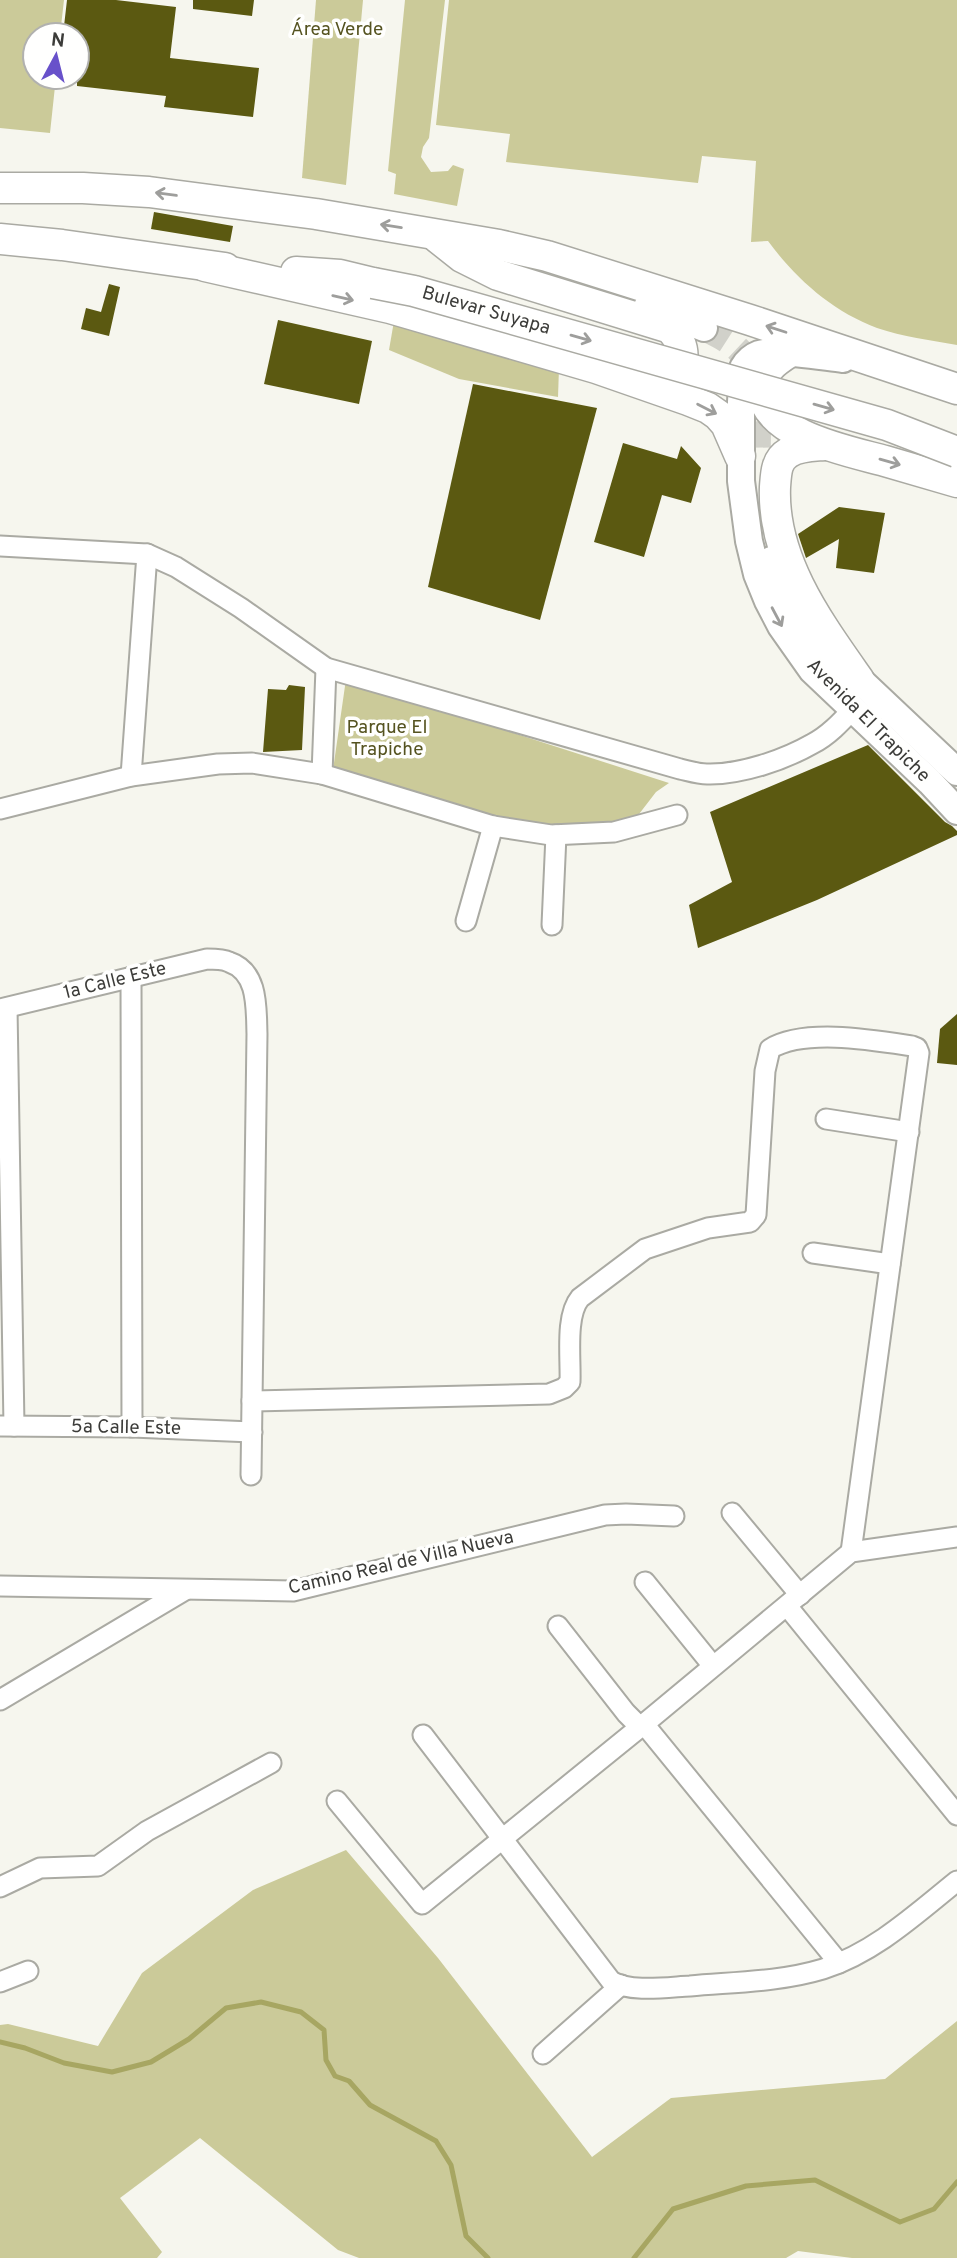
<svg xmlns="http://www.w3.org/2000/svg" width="957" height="2258" font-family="Overpass,sans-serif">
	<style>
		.green { fill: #cbca99 }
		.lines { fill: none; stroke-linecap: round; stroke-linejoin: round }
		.stream { stroke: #a7a662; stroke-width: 5 }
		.building { fill: #5b5911 }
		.secondary-tunnel { stroke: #d1d1ca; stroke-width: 26; stroke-dasharray: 26 13; stroke-linecap: butt }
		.minor-casing { stroke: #aaaaa3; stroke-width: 23 }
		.secondary-casing { stroke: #aaaaa3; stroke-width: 30 }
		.primary-casing { stroke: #aaaaa3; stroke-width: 33 }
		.minor { stroke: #fff; stroke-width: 19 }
		.secondary { stroke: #fff; stroke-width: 26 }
		.primary { stroke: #fff; stroke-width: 30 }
		.primary-bridge-casing { stroke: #aaaaa3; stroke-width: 33; stroke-linecap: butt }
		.primary-bridge { stroke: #fff; stroke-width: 30 }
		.oneway { stroke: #9e9e9c }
		.labels { text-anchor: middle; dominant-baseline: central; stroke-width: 7; stroke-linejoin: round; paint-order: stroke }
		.park-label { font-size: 19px; fill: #555320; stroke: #fffffe }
		.street-label { font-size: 19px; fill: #3c3c39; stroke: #fffffe }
	</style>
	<rect width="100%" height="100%" fill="#f6f6ee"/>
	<g class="green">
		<path d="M0 0H64L60 35H35V77H56L50 133 0 128Z"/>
		<path d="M316 0H363L346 185 302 178Z"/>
		<path d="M405 0H445L429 138 423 147 421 157 431 172 448 171 453 165 464 169 457 206 394 194 396 174 388 171Z"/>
		<path d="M449 0H957V345C930 340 903 337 877 328 832 311 796 279 768 241L751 242 756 161 702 156 698 183 506 162 510 134 436 125Z"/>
		<path d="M394 321 559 368 558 397 459 379 389 350Z"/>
		<path d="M346 679 669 783 656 792 636 818 612 824 557 829 514 824 333 770Z"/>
		<path d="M346 1850 438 1958 592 2157 671 2098 885 2079 957 2021V2258H852L798 2251 786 2258H359L338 2250 200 2138 120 2198 162 2252 157 2258H0V2025L8 2024 98 2046 142 1973 253 1890Z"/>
	</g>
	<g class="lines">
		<g class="stream">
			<path d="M0 2042 25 2048 64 2063 112 2072 151 2062 189 2039 226 2008 261 2002 301 2012 324 2030 326 2060 335 2076 349 2081 370 2105 436 2141 451 2165 466 2236 488 2258"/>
			<path d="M634 2258 673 2209 746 2186 815 2180 900 2222 934 2209 957 2182"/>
		</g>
	</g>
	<g class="building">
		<path d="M67 0H116L176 7 170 58 259 68 253 117 164 107 166 96 77 86V35H63Z"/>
		<path d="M193 0H254L252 16 193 9Z"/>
		<path d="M154 212 233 226 230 242 151 229Z"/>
		<path d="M109 284 120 287 109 336 81 329 86 308 101 312Z"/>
		<path d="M278 320 372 341 359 404 264 384Z"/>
		<path d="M473 384 597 408 540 620 428 587Z"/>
		<path d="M623 443 677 459 681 446 701 468 691 503 662 495 644 557 594 542Z"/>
		<path d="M839 507 885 513 874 573 836 568 839 539 806 558 798 534Z"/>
		<path d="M289 685 305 687 302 750 263 752 268 689 286 690Z"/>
		<path d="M868 745 945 822 952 826 957 831V835L817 900 698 948 689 905 732 882 710 812Z"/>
		<path d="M957 1014V1065L937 1063 940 1029Z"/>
	</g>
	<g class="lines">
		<path class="secondary-tunnel" d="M704 328C718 335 734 342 744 356 762 384 757 425 758 457"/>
		<g class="minor-casing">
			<g id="minor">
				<path d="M0 546 147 554 176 567 241 608 326 668 680 769C689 771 698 774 707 774 740 775 784 760 812 744 828 736 841 722 853 709"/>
				<path d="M322 774 326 668"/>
				<path d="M131 776 147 554"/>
				<path d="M0 809 131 776 218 764 252 763 322 774 493 826 551 835 614 832 677 815"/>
				<path d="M466 921 493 826"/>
				<path d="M552 925 556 835"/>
				<path d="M131 977 132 1427"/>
				<path d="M7 1008 14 1426"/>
				<path d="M0 1009 207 959C214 959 223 959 229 962 259 972 256 1009 257 1034L251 1475"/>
				<path d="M826 1119 909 1132"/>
				<path d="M813 1253 890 1264"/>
				<path d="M252 1401 549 1394 564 1388 570 1382C571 1358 565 1316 580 1298L645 1249 708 1228 750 1222 756 1215 765 1071 770 1049C804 1028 873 1040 912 1046L917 1048 919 1053 851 1552"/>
				<path d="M0 1426 132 1427 252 1432"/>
				<path d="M732 1513 800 1595"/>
				<path d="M645 1582 713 1666"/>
				<path d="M0 1586 293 1591 605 1515 626 1514 674 1516"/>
				<path d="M787 1606 957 1815"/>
				<path d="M558 1626 626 1713 640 1727"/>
				<path d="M0 1700 185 1590"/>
				<path d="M644 1724 839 1963"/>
				<path d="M423 1735 611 1981C630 1993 669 1987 690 1986 734 1982 780 1982 823 1969 874 1953 916 1914 957 1881"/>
				<path d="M337 1801 422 1904 644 1724 851 1552 957 1537"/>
				<path d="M0 1887 40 1868 98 1866 147 1831 271 1763"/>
				<path d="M0 1982 28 1971"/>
				<path d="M543 2054 621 1985"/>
			</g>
		</g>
		<g class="secondary-casing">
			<g id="secondary">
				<path d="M647 307 680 318 704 328"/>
				<path d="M843 359C824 357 775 348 759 354 751 357 747 361 743 368L741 402V481L749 541 757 574 768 601 781 626 812 670 930 782 957 811"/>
				<path d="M771 560 782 588 814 637 957 772"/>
			</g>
		</g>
		<g class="primary-casing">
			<g id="primary">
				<path d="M0 188H83L149 192 316 214 499 245 547 256 750 320 957 389"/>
				<path d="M438 238 462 257 498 275 670 328C687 346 688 370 665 383"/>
				<path d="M0 239 62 245 225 268"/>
				<path d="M205 266 390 308 596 368 688 400 708 408 718 415 726 424 740 456"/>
				<path d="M296 272 340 275 373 283"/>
				<path d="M788 353C774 362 761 371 762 390 766 436 849 451 885 461 909 468 933 475 957 482"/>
				<path d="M824 445C812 446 798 446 788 453 776 460 776 474 775 487 772 560 819 623 859 680"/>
			</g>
		</g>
		<use href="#minor" class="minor"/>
		<use href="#secondary" class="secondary"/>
		<use href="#primary" class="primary"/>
		<g class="primary-bridge-casing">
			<path id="primary-bridge" d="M373 283 414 291 887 425 957 452"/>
		</g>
		<use href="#primary-bridge" class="primary-bridge"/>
	</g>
	<defs><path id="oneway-shaft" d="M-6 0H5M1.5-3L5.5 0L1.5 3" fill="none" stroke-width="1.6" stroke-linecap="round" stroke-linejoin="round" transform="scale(1.75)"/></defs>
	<g class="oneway">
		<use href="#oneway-shaft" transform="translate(166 194) rotate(-172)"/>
		<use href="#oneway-shaft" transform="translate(391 226) rotate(-171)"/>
		<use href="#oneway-shaft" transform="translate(343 298) rotate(13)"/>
		<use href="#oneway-shaft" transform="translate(776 329) rotate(-162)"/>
		<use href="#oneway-shaft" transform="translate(581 338) rotate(16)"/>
		<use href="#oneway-shaft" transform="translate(824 407) rotate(16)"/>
		<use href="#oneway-shaft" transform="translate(707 409) rotate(27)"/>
		<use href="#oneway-shaft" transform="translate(890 462) rotate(16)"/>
		<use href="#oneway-shaft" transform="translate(777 617) rotate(62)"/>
	</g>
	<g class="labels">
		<g class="park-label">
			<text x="337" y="30">Área Verde</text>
			<text x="387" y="728">Parque El<tspan x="387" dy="22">Trapiche</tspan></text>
		</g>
		<g class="street-label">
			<text transform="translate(486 311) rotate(16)">Bulevar Suyapa</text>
			<text transform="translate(868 721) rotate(45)">Avenida El Trapiche</text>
			<text transform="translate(115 981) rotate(-14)">1a Calle Este</text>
			<text transform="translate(126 1428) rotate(1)">5a Calle Este</text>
			<text transform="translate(401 1563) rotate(-13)">Camino Real de Villa Nueva</text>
		</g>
	</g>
	<g transform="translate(56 56) rotate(7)"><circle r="33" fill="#fffffe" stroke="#b1b1af" stroke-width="2"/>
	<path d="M0-5L12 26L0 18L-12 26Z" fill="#6851ca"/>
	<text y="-10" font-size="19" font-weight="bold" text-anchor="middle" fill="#3c3c39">N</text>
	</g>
</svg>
